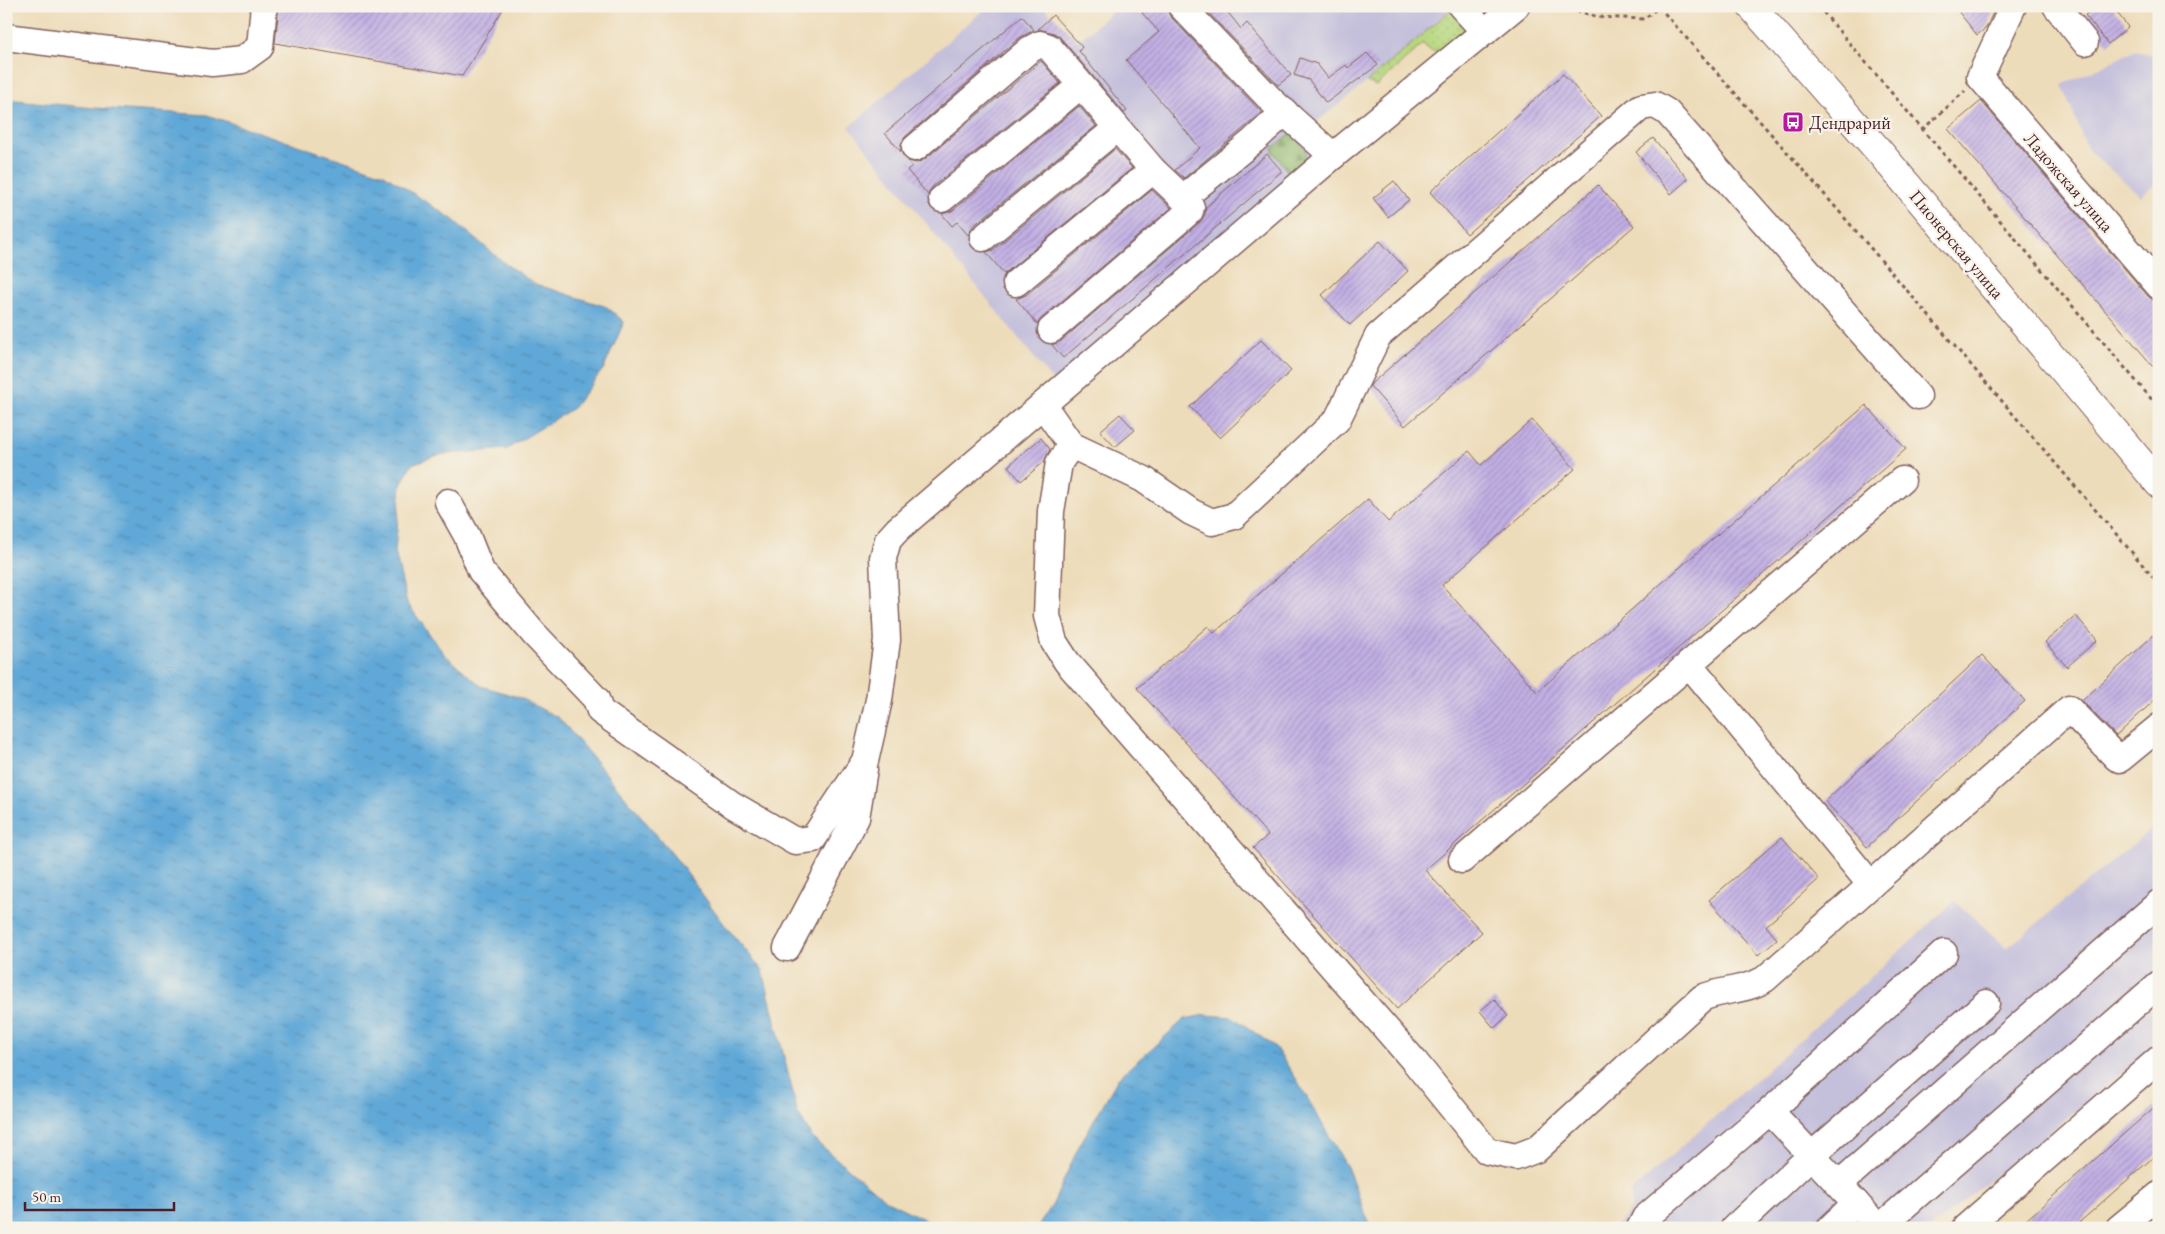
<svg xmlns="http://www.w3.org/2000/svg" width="2165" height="1234" font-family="'EB Garamond',serif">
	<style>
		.industrial { fill: #c4c0db }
		.grass { fill: url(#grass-dots); stroke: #807b54 }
		.forest { fill: url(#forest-firs); stroke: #6e6c4c }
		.water { fill: url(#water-ripples); stroke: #556481 }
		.building { fill: url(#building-hatch) }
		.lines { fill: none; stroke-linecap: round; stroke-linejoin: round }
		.minor-casing { stroke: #83615d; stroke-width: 29 }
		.major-casing { stroke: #83615d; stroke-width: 30 }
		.path { stroke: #83615d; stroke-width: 3; stroke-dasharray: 4 4; stroke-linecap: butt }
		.minor { stroke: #fff; stroke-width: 26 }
		.major { stroke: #fff; stroke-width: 28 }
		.labels { text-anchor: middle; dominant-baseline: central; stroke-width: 4.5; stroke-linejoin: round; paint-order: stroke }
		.poi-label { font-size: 18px; fill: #4a1f2b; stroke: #f7f3e8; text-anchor: start }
		.street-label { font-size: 18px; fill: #4a1f2b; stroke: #f7f3e8 }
	</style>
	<defs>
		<pattern id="grass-dots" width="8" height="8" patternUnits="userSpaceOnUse" patternTransform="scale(1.25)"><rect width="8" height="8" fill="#b7d77e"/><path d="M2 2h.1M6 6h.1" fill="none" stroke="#9fb86d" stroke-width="1.8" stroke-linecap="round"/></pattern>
		<pattern id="forest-firs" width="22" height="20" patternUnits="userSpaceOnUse" patternTransform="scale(1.25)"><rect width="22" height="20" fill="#91b86d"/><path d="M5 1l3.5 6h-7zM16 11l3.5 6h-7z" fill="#78955a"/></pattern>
		<pattern id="water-ripples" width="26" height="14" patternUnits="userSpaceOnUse" patternTransform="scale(1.25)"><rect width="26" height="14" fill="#60a8d7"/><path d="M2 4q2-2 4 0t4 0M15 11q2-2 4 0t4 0" fill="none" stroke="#5188af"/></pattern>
		<pattern id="building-hatch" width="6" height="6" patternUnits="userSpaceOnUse" patternTransform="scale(1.25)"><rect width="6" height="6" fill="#c2b0e5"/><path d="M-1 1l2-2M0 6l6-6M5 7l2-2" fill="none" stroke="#a08fba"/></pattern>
	</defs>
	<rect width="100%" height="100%" fill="#f7f3e8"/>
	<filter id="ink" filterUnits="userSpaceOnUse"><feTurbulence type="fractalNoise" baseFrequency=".02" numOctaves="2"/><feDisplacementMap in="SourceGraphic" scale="10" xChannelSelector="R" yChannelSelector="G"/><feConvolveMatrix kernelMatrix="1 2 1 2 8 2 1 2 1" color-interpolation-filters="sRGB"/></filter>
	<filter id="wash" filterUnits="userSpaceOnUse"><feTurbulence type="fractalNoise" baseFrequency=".0096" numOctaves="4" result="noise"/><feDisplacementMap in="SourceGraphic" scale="20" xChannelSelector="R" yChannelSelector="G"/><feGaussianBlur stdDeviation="1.12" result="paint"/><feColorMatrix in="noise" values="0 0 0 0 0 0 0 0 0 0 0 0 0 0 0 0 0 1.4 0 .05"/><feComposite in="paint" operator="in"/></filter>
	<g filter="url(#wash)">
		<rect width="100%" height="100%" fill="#eddcb9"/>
		<g class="industrial">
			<path d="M988 6H1042L1078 41 1119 6H1455L1367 82 1305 131 1329 161 1056 385 849 127Z"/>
			<path d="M2136 50 2159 59V181L2141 196 2088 150 2062 85Z"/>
			<path d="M2159 823V1043L1931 1228H1614L1631 1210V1192L1955 901 2007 948Z"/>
		</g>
		<path class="grass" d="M1451 10 1466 30 1444 51H1431L1423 44 1376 86 1367 82Z"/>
		<path class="forest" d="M1291 133 1305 149 1306 160 1289 173 1273 152V148Z"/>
		<g class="water">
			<path d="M6 99 93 108 207 115 384 174 452 219 507 265 535 284 607 307 624 322 604 368 573 408 507 449 438 455 412 464 401 485 395 552 407 603 444 654 481 686 518 697 559 718 588 752 678 861 724 924 763 971 798 1114 814 1140 887 1201 942 1228H6Z"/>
			<path d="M1205 1015 1233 1017 1275 1047 1297 1080 1347 1167 1371 1228H1037L1053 1204 1079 1146 1119 1077 1185 1019Z"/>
		</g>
		<g id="blocks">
			<g class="building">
				<path d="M279 6H505L462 76 275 43Z"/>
				<path d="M1150 6H1166L1170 16 1262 113 1184 178 1175 170 1200 148 1126 60 1159 32 1142 13Z"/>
				<path d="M1223 6 1241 29 1247 23 1291 75 1278 85 1203 7Z"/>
				<path d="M1954 6H1996L1986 28 1977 35Z"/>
				<path d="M2097 6H2112L2128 27 2108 44 2085 15Z"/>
				<path d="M1053 15 1082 47 1079 51 1127 111 1124 113 1060 37 1054 33 1038 29Z"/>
				<path d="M1022 16 1034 30 1019 38 905 137 901 144V152L885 133Z"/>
				<path d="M1367 53 1378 65 1326 103 1309 80 1294 75 1300 58 1317 64 1328 78 1346 65 1348 68Z"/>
				<path d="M1041 61 1060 83 932 187 928 195 907 170 912 166 908 161 917 163 925 159Z"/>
				<path d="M1563 74 1601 116 1467 234 1430 192Z"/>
				<path d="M1981 101 2148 296 2159 305V373L1948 129Z"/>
				<path d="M1079 106 1096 126 973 226 968 235 957 222 952 226 942 214 952 211Z"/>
				<path d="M1653 138 1688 179 1671 194 1636 152Z"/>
				<path d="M1115 149 1132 168 1004 274 986 252 993 250Z"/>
				<path d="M1267 154 1282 171 1063 358 1052 345 1061 341 1200 222 1205 215 1206 207Z"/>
				<path d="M1394 181 1409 200 1388 217 1373 198Z"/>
				<path d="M1598 185 1634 226 1405 426 1370 386 1372 383Z"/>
				<path d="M1152 190 1171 208 1041 319 1037 324 1016 299 1026 295Z"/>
				<path d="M1380 241 1408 271 1350 325 1322 295Z"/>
				<path d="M1261 340 1291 371 1220 438 1190 407Z"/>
				<path d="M1866 405 1906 449 1425 870 1482 932 1397 1009 1253 848 1268 835 1137 688 1208 626 1214 633 1368 499 1388 522 1469 451 1481 465 1532 420 1575 469 1442 585 1537 692Z"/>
				<path d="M1120 414 1135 430 1115 447 1100 431Z"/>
				<path d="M1041 438 1050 449 1044 462 1021 481 1008 466Z"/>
				<path d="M2076 616 2097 640 2067 667 2045 642Z"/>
				<path d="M2159 630V696L2116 736 2082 701Z"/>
				<path d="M1982 655 2025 701 1867 847 1825 801Z"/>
				<path d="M1782 837 1819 879 1766 926 1777 939 1758 955 1709 900Z"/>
				<path d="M1494 999 1508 1016 1494 1028 1480 1011Z"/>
				<path d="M2159 1103V1152L2073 1228H2017Z"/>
			</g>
		</g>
	</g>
	<g filter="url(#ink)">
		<use href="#blocks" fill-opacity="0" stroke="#83615d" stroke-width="1"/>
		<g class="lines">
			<g class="minor-casing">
				<g id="minor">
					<path d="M1181 6 1273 102 1333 156"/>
					<path d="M1461 6 1485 32"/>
					<path d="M2013 6 1980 77 2159 286"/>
					<path d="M2056 6 2085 42"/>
					<path d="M6 37 212 63 242 60 260 47 264 6"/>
					<path d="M915 148 1029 50 1040 44 1049 47 1153 170 1189 204 1191 207 1190 211 1051 330"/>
					<path d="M1183 198 1253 141 1285 112"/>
					<path d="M942 199 1080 86"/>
					<path d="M983 238 1117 128"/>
					<path d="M1016 283 1153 170"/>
					<path d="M1043 405 1071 445 1143 479 1191 512 1212 522 1234 516 1337 420 1378 336 1641 107 1655 105 1667 112 1918 396"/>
					<path d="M1071 445 1059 463 1051 511 1047 616 1054 642 1067 662 1415 1062 1487 1151 1516 1157 1537 1149 1702 998C1722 989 1746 991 1765 979L2069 709 2117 758 2120 759 2159 727"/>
					<path d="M448 502 467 536 481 571 534 634 596 699 600 711 733 805 795 841 813 839 865 761 879 700 887 640 883 558 888 540 898 529 1333 156 1516 6"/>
					<path d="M1689 664 1871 885"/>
					<path d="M1462 860 1902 480"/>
					<path d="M787 948 856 818 864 769"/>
					<path d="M1770 1111 1944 953"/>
					<path d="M1839 1184 2159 903"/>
					<path d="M1640 1228 1645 1218 1770 1111 1856 1203"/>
					<path d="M1734 1228 1813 1154 1986 1003"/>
					<path d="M1830 1228 1856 1203 1868 1216"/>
					<path d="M1879 1228 2159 984"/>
					<path d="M1965 1228 2159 1059"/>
					<path d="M2119 1228 2159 1195"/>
				</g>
			</g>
			<g class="major-casing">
				<path id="major" d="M1751 6 1877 149 2159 484"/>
			</g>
			<g class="path">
				<path d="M1561 6 1598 17 1644 19 1659 7"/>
				<path d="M1818 6 2159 408"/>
				<path d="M1659 7 1825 195 2159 584"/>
				<path d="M1922 130 1965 91"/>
			</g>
			<use href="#minor" class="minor"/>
			<use href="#major" class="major"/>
		</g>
	</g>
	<defs>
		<g id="bus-square" transform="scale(1.125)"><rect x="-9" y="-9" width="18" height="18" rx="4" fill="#b5179e" stroke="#f7f3e8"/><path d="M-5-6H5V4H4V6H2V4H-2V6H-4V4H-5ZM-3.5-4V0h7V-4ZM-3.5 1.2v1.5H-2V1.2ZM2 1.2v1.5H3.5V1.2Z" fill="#fff"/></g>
	</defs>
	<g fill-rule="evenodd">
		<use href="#bus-square" x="1793" y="122"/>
	</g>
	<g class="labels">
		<g class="poi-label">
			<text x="1809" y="122">Дендрарий</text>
		</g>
		<g class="street-label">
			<text transform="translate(2069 182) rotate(49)">Ладожская улица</text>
			<text transform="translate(1957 244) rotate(50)">Пионерская улица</text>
		</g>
	</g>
	<rect width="2165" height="1234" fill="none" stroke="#f7f3e8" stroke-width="25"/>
	<path d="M25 1202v8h149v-8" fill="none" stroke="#4a1f2b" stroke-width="2.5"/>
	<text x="32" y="1202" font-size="15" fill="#4a1f2b" stroke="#f7f3e8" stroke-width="4" paint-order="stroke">50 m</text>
</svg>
